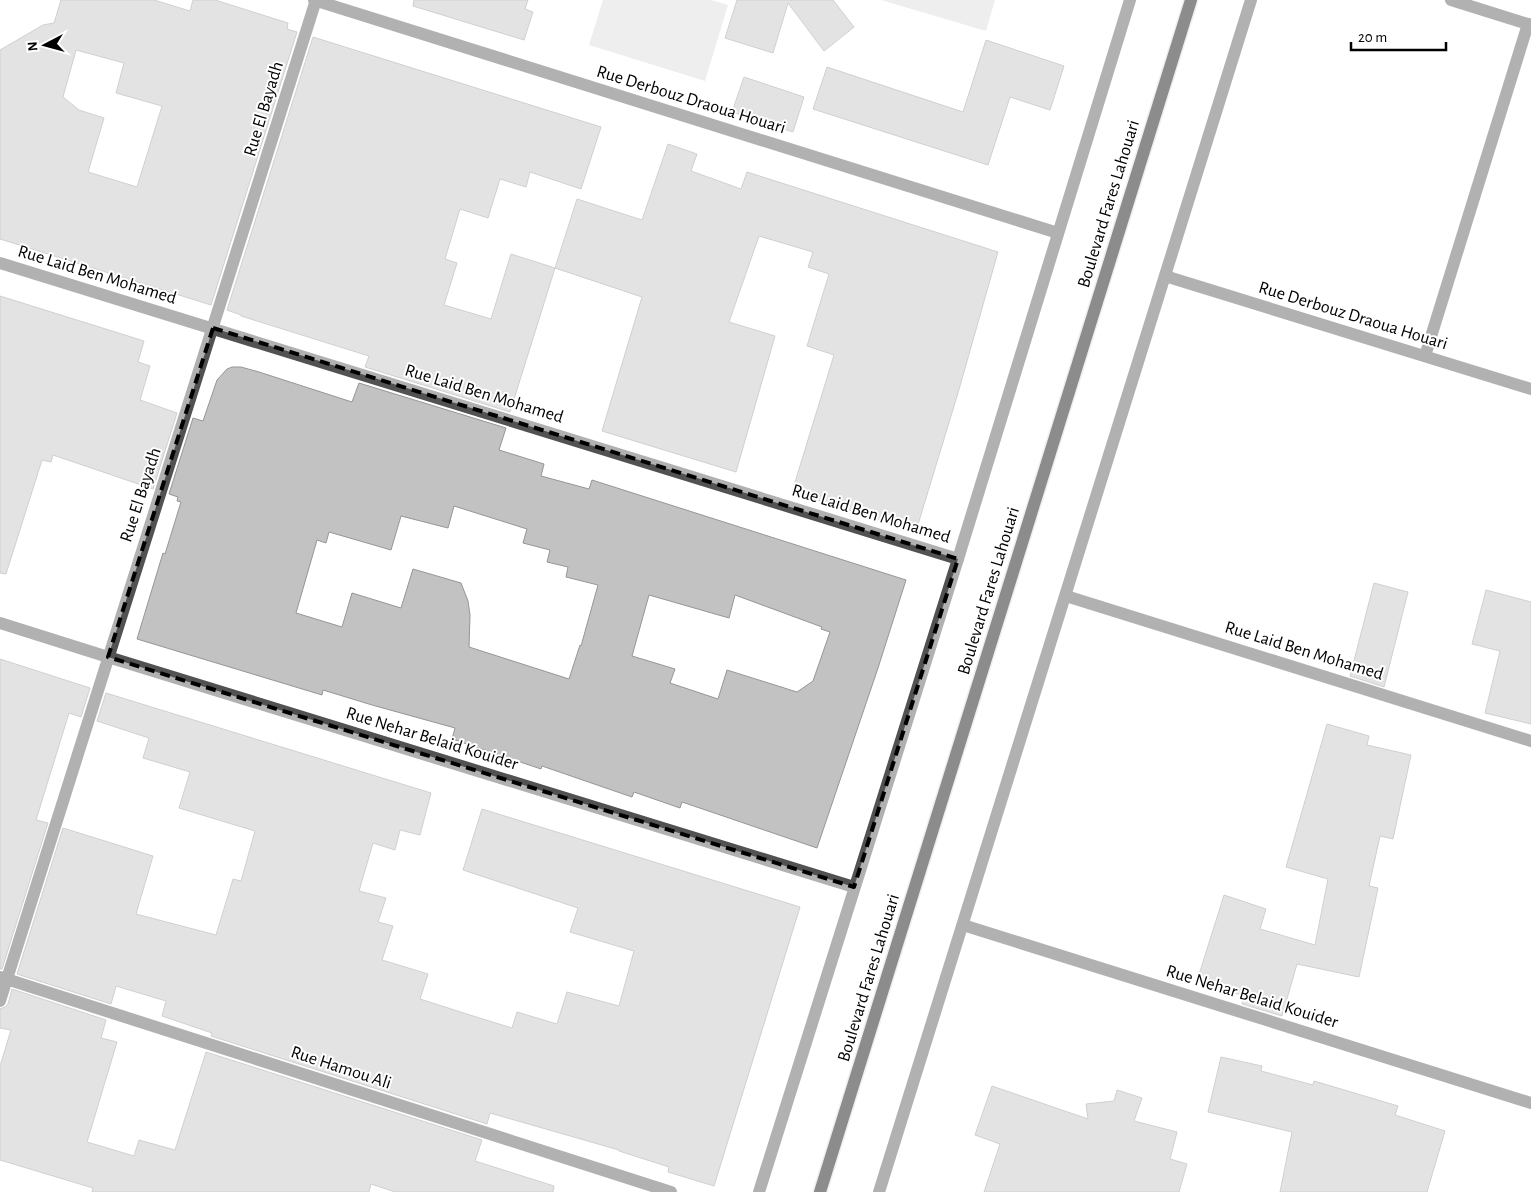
<svg xmlns="http://www.w3.org/2000/svg" width="1531" height="1192" font-family="'Alegreya Sans',sans-serif">
	<style>
		.green { fill: #d9d9d9 }
		.building { fill: #c2c2c2; stroke: #969696; fill-rule: evenodd }
		.lines { fill: none; stroke-linecap: round; stroke-linejoin: round }
		.major-casing { stroke: #dbdbdb; stroke-width: 15 }
		.minor { stroke: #525252; stroke-width: 12 }
		.major { stroke: #000; stroke-width: 12 }
		.marked { fill: none; stroke: #000; stroke-width: 4; stroke-dasharray: 10 6; stroke-linejoin: round }
		.labels { text-anchor: middle; dominant-baseline: central; stroke-width: 4; stroke-linejoin: round; paint-order: stroke }
		.street-label { font-size: 18px; fill: #000; stroke: #fff }
	</style>
	<rect width="100%" height="100%" fill="#fff"/>
	<g class="green">
		<path d="M603 0H711L728 5 705 81 589 45Z"/>
		<path d="M881 0H995L986 31Z"/>
	</g>
	<g class="building">
		<path d="M61 0H154L190 11 193 0H215L288 23 287 29 297 32 211 305 0 239V50L43 25 54 23ZM76 50 124 63 116 93 162 106 137 187 88 172 104 118 79 110 63 97Z"/>
		<path d="M414 0H528L525 9 533 12 524 40 413 6Z"/>
		<path d="M737 0H833L854 27 824 51 788 3 773 53 725 38Z"/>
		<path d="M313 37 601 127 581 189 530 172 526 187 500 179 488 218 460 209 445 259 457 263 444 305 491 319 511 254 555 268 510 412 365 367 369 356 241 316V315L227 310Z"/>
		<path d="M986 40 1064 66 1050 110 1010 97 988 165 813 109 827 67 963 112Z"/>
		<path d="M744 77 804 97 793 132 732 112Z"/>
		<path d="M668 144 697 154 691 171 741 189 747 172 998 252 958 393 916 531 792 492 834 355 807 346 829 274 808 267 813 252 759 236 729 322 775 336 736 472 602 431 642 297 555 268 577 199 642 220Z"/>
		<path d="M0 296 144 341 138 362 150 366 140 400 177 413 153 489 53 455 51 462 42 460 6 574 0 573Z"/>
		<path d="M232 367H241L259 372 352 402 359 383 506 428 499 450 544 464 541 476 589 489 592 480 906 580 878 668 817 848 682 802 680 808 634 792 632 797 542 766 541 769 452 739 455 728 372 705 323 690 322 695 137 639 163 553 165 554 181 502 177 501 178 497 169 494 193 418 203 421 217 380 227 369ZM454 506 527 529 523 543 550 550 547 562 568 567 566 577 598 585 581 646 580 645 569 679 469 647 470 615 468 601 461 583 413 569 401 608 352 593 342 627 296 613 317 540 326 543 329 532 391 550 401 516 448 528ZM649 595 729 618 735 595 822 627 821 629 830 632 813 681 797 692 727 670 718 699 670 683 675 669 632 656Z"/>
		<path d="M1374 583 1408 592 1384 687 1350 676Z"/>
		<path d="M1486 590 1531 602V724L1485 713 1500 651 1472 644Z"/>
		<path d="M0 659 90 688 81 717 69 713 36 820 48 823 2 969H0Z"/>
		<path d="M106 693 431 793 420 835 400 830 395 850 373 843 359 891 386 898 378 922 393 926 382 960 428 974 420 999 470 1015 512 1028 517 1012 557 1024 567 992 619 1006 634 951 570 932 578 908 463 870 482 809 800 907 714 1186 668 1172 669 1167 619 1151V1150L490 1113 487 1124 211 1036 212 1033 162 1016 166 1001 116 986 111 1004 17 974 63 828 153 856 136 914 216 935 233 879 241 881 255 831 179 808 190 772 143 758 149 738 97 721Z"/>
		<path d="M1327 724 1369 736 1367 745 1411 755 1393 839 1380 836 1369 886 1378 888 1359 977 1297 964 1282 1016 1242 1004 1244 996 1197 981 1224 895 1266 909 1260 929 1315 945 1328 879 1286 867Z"/>
		<path d="M12 989 106 1020 101 1038 117 1042 87 1142 134 1156 139 1140 175 1150 206 1052 482 1140 475 1161 554 1186 553 1192H395L371 1184 369 1192H92L93 1188 0 1160V1066L11 1030 0 1028V1009L5 1007 8 1004Z"/>
		<path d="M1221 1057 1262 1066 1261 1071 1313 1085 1314 1081 1398 1106 1395 1115 1445 1131 1427 1192H1280L1292 1132 1208 1112Z"/>
		<path d="M992 1086 1088 1119 1086 1104 1114 1101 1117 1090 1142 1098 1134 1121 1177 1132 1170 1159 1187 1164 1179 1192H984L1000 1144 975 1135Z"/>
	</g>
	<g class="lines">
		<g class="major-casing">
			<path id="major" d="M820 1192 1191 0"/>
		</g>
		<g class="minor">
			<path d="M314 0 1058 233"/>
			<path d="M1451 0 1531 25"/>
			<path d="M0 263 958 559"/>
			<path d="M1165 276 1531 389"/>
			<path d="M1425 356 1528 24"/>
			<path d="M1066 596 1531 741"/>
			<path d="M0 623 108 657 854 887"/>
			<path d="M963 925 1531 1103"/>
			<path d="M0 977 671 1192"/>
			<path d="M0 1001 316 0"/>
			<path d="M759 1192 958 559 1130 0"/>
			<path d="M879 1192 1251 0"/>
		</g>
		<use href="#major" class="major"/>
	</g>
	<path d="M0 0H1531V1192H0ZM213 328 958 559 854 887 108 657Z" fill="#fff" fill-opacity=".55" fill-rule="evenodd"/>
	<path class="marked" d="M213 328 958 559 854 887 108 657Z"/>
	<g class="labels">
		<g class="street-label">
			<text transform="translate(691 100) rotate(17)">Rue Derbouz Draoua Houari</text>
			<text transform="translate(264 109) rotate(-73)">Rue El Bayadh</text>
			<text transform="translate(1109 204) rotate(-73)">Boulevard Fares Lahouari</text>
			<text transform="translate(97 275) rotate(17)">Rue Laid Ben Mohamed</text>
			<text transform="translate(1353 316) rotate(17)">Rue Derbouz Draoua Houari</text>
			<text transform="translate(484 394) rotate(17)">Rue Laid Ben Mohamed</text>
			<text transform="translate(141 495) rotate(-72)">Rue El Bayadh</text>
			<text transform="translate(871 514) rotate(17)">Rue Laid Ben Mohamed</text>
			<text transform="translate(989 591) rotate(-73)">Boulevard Fares Lahouari</text>
			<text transform="translate(1304 651) rotate(17)">Rue Laid Ben Mohamed</text>
			<text transform="translate(432 739) rotate(17)">Rue Nehar Belaid Kouider</text>
			<text transform="translate(869 978) rotate(-73)">Boulevard Fares Lahouari</text>
			<text transform="translate(1252 997) rotate(17)">Rue Nehar Belaid Kouider</text>
			<text transform="translate(341 1068) rotate(18)">Rue Hamou Ali</text>
		</g>
	</g>
	<g transform="translate(45 45) rotate(264)" stroke="#ffffff" stroke-width="4" paint-order="stroke">
	<path d="M0-4L9 19L0 12L-9 19Z" fill="#000000"/>
	<text y="-8" font-size="14" font-weight="bold" text-anchor="middle" fill="#000000">N</text>
	</g>
	<path d="M1351 42v8h95v-8" fill="none" stroke="#000000" stroke-width="2.5"/>
	<text x="1358" y="42" font-size="15" fill="#000000" stroke="#ffffff" stroke-width="4" paint-order="stroke">20 m</text>
</svg>
